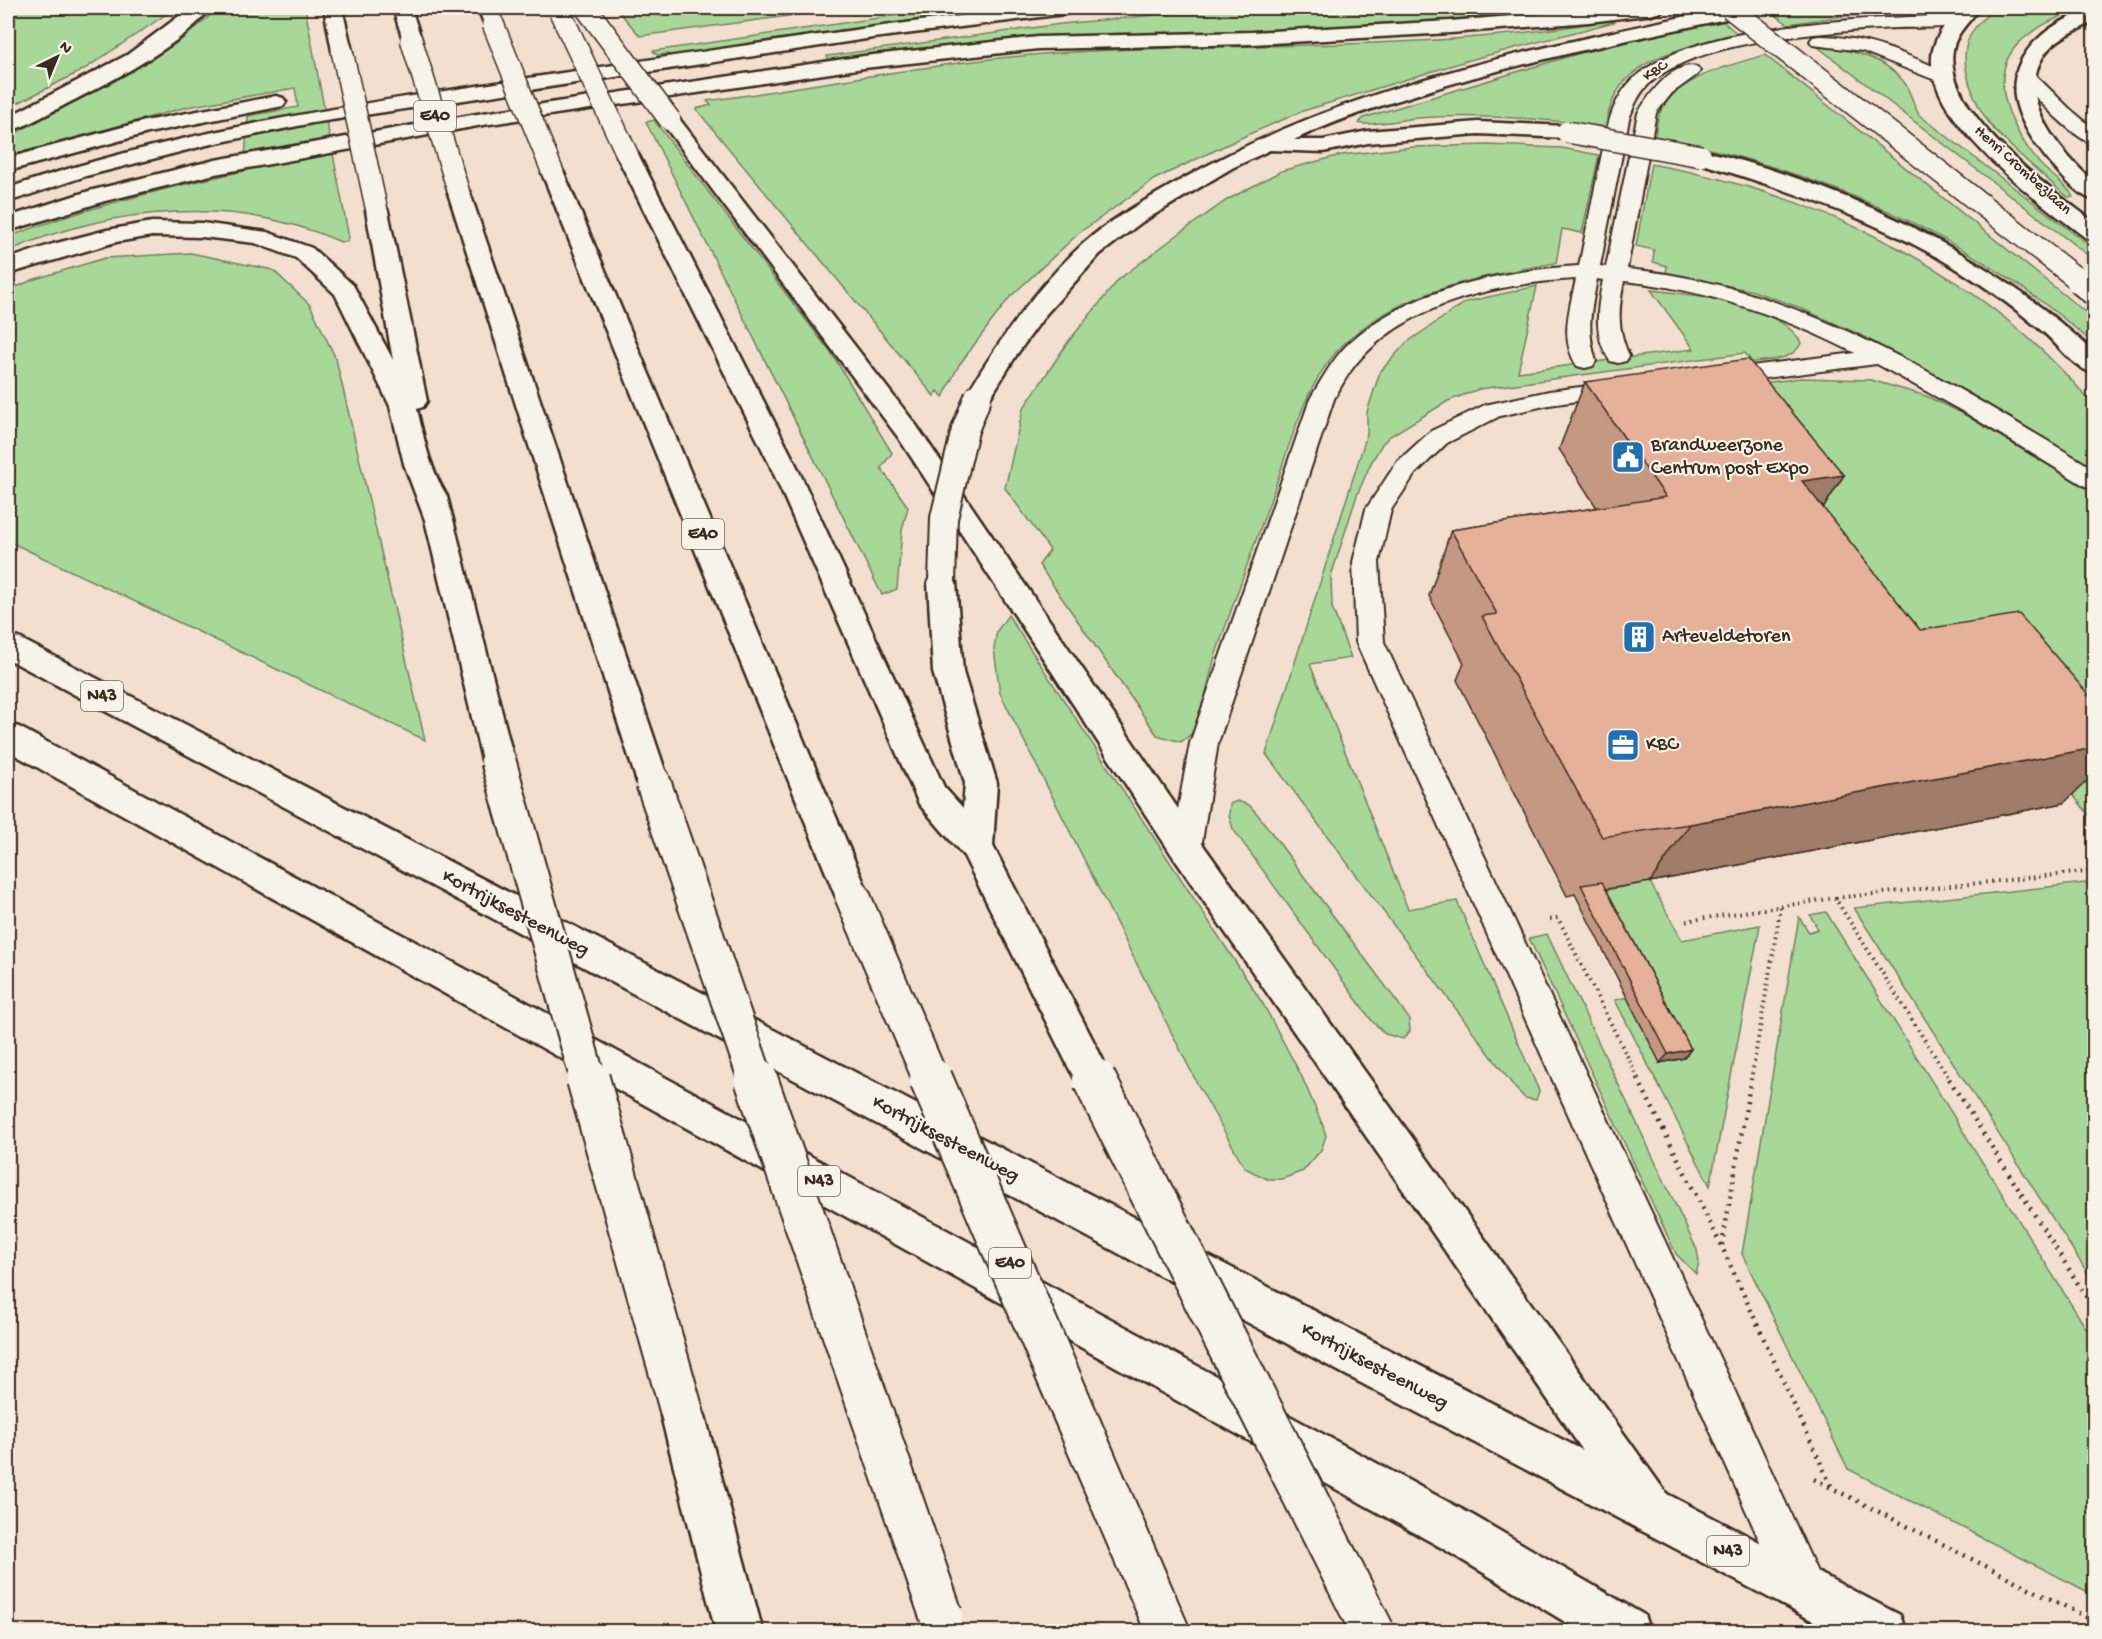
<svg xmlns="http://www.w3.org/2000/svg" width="2102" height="1639" font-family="'Gochi Hand',sans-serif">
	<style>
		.green { fill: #a8d899; stroke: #72815c; stroke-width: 1.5 }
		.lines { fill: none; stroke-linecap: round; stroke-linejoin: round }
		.lane-casing { stroke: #3b2a1e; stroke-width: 4 }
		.street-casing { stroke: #3b2a1e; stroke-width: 5 }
		.secondary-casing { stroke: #3b2a1e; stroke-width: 5 }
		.primary-casing { stroke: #3b2a1e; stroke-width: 5 }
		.highway-casing { stroke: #3b2a1e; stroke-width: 5 }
		.path-far1 { stroke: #3b2a1e; stroke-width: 4; stroke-dasharray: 1.5 4.5; stroke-linecap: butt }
		.path { stroke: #3b2a1e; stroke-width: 4.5; stroke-dasharray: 2 6; stroke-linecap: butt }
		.lane { fill: #f7f3e8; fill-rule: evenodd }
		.street { fill: #f7f3e8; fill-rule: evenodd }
		.secondary { fill: #f7f3e8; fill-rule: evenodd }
		.primary { fill: #f7f3e8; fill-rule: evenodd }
		.highway { fill: #f7f3e8; fill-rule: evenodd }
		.secondary-bridge-far1-casing { stroke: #3b2a1e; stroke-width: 24; stroke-linecap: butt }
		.secondary-bridge-casing { stroke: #3b2a1e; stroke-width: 30; stroke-linecap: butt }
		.highway-bridge-far3-casing { stroke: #3b2a1e; stroke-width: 24; stroke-linecap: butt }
		.highway-bridge-far2-casing { stroke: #3b2a1e; stroke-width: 30; stroke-linecap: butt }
		.highway-bridge-far1-casing { stroke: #3b2a1e; stroke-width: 38; stroke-linecap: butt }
		.highway-bridge-casing { stroke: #3b2a1e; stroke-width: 46; stroke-linecap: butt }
		.secondary-bridge-far1 { stroke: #f7f3e8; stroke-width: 21 }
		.secondary-bridge { stroke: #f7f3e8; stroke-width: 26 }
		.highway-bridge-far3 { stroke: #f7f3e8; stroke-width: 21 }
		.highway-bridge-far2 { stroke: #f7f3e8; stroke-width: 26 }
		.highway-bridge-far1 { stroke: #f7f3e8; stroke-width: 34 }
		.highway-bridge { stroke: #f7f3e8; stroke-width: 42 }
		.wall { fill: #c59883; stroke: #3b2a1e; stroke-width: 1.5 }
		.shaded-wall { fill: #a07c6a; stroke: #3b2a1e; stroke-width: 1.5 }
		.building { fill: #e5b198; stroke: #3b2a1e; stroke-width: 1.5 }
		.labels { text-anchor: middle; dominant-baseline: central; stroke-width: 4.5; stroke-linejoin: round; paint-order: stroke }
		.far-street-label { font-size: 16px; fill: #3b2a1e; stroke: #f7f3e8 }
		.shield { fill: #f7f3e8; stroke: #73665b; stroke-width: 1.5 }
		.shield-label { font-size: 18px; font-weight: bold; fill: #3b2a1e }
		.poi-label { font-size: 20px; fill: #3b2a1e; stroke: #f7f3e8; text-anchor: start }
		.street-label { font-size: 20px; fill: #3b2a1e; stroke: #f7f3e8 }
	</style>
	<rect width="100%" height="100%" fill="#f2dfd0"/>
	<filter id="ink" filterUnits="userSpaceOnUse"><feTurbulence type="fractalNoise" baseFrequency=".0167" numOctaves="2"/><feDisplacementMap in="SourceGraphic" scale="12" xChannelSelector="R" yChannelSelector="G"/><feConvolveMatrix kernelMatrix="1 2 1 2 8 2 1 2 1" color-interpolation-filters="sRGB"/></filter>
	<g filter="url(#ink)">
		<g class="green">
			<path d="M8 8H172L165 15 83 70 8 108Z"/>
			<path d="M219 8H305L349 238 346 242H341C236 195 113 206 8 251V237C84 208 164 188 244 171L248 116 298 107 295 88 187 107 8 156V137L129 73 184 38Z"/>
			<path d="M616 8H848L640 36Z"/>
			<path d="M946 8H1021L671 57 668 54 657 55 653 51Z"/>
			<path d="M1228 8H1612L1521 18 1289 30 1072 36 885 53 829 61 827 56 1061 24Z"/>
			<path d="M1766 8H1910L1888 14 1845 16 1788 24Z"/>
			<path d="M1996 8H2082C2058 17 2028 29 2012 51 1988 86 2017 137 2040 164 2050 175 2067 184 2073 197H2068L2057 188C2036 168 2012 150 1993 128 1976 108 1957 64 1969 38 1974 26 1985 16 1996 8Z"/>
			<path d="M1720 19 1739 35C1698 44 1640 53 1617 92 1610 103 1608 116 1605 127 1542 118 1481 114 1417 118 1405 119 1367 127 1359 123L1363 118 1386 111 1577 54Z"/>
			<path d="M1604 21H1614V22L1466 61 1303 111 1247 135 1155 179 1079 233 1010 297 959 365 943 397 938 391 934 396 696 109 711 105 707 101C824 85 940 61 1057 53 1239 41 1424 53 1604 21Z"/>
			<path d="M1818 47C1848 48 1888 58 1906 85 1911 94 1914 106 1919 115L2094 249V260Z"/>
			<path d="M1765 55 2094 319V344C1965 231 1821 172 1655 136 1656 127 1657 116 1662 109 1679 77 1733 64 1765 55Z"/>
			<path d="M654 120 834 357 892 453 881 468 908 507 902 530 897 589 882 595 646 122Z"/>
			<path d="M1487 145 1562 148 1599 155 1582 233 1562 229 1556 263C1485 275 1404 290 1349 339 1305 378 1291 443 1272 496 1253 548 1235 599 1217 651 1209 672 1203 718 1192 733 1189 737 1184 739 1181 742L1157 735 1039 565 1050 550 1005 488 1023 409 1068 342 1119 279 1176 236 1227 200 1281 171 1341 155 1413 147Z"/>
			<path d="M1651 164C1819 194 1984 272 2094 406V470L1861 335 1798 307 1753 291 1666 273 1667 266 1653 262 1654 250 1636 246Z"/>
			<path d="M191 253 273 270 310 305 336 359 425 740 8 541V291L32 280 105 258Z"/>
			<path d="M1537 286 1518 372 1694 349 1651 290C1690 294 1783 305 1801 343 1794 361 1768 360 1752 362L1745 353 1479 389 1448 401 1390 436 1382 444 1371 463 1357 495 1331 576 1332 607 1351 658 1310 664 1408 909 1457 901 1539 1091 1536 1100 1525 1098 1515 1088 1266 754 1367 434V412L1380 372 1406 343 1466 302Z"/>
			<path d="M1801 378 1871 380 1926 396 1962 413 2094 493V821L1957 651 1906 660 1687 393Z"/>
			<path d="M1008 615 1263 1004 1302 1077 1323 1126 1326 1136 1321 1150 1303 1171 1282 1179H1267L1245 1168 1198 1085 1000 693 994 649 997 631Z"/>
			<path d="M1237 801 1249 805 1259 816 1398 1003 1409 1019 1410 1031 1403 1039 1385 1034 1372 1021 1233 829 1229 815 1230 804Z"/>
			<path d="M1650 882 1682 940 1760 925 1710 1186 1615 1000 1627 997 1660 1062 1683 1058 1596 892Z"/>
			<path d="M2094 882V1283L1854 908Z"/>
			<path d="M1826 912 2094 1341V1595L1848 1469 1742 1254 1799 917 1809 932 1818 929 1810 915Z"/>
			<path d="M1547 934 1697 1250 1699 1262 1696 1274 1676 1254 1529 938Z"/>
		</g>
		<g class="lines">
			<g class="lane-casing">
				<g id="lane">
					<path d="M1958 15 1964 16 1967 20 1964 24C1943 29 1918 27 1896 28 1831 32 1698 38 1649 84 1638 94 1634 106 1629 119L1600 266 1606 267 1638 113C1649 95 1672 61 1697 67L1700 71 1697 75 1672 93 1656 113 1627 269C1799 284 1950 383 2094 469V488L2085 486 1969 415 1877 364 1718 384 1710 382 1706 377 1710 372 1718 370 1855 353C1783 316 1704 289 1624 281 1618 311 1617 328 1629 356L1626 361 1618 363 1610 361C1593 336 1597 308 1603 280L1597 279C1591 312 1586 328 1596 361L1593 366 1585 368 1577 366C1559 339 1570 308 1576 279 1504 283 1417 300 1365 354 1351 367 1343 383 1334 399L1218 743 1201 848 1197 857 1186 861 1175 857 1171 848 1190 743 1310 399C1322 379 1333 358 1350 342 1407 290 1503 270 1579 266 1586 232 1593 197 1600 163 1605 140 1608 114 1621 94 1667 19 1877 19 1958 15Z"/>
					<path d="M1819 36C1867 36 1908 55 1951 74L1954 78 1951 82 1945 84 1862 51 1813 45 1810 41 1813 37Z"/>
					<path d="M2024 69 2030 70 2070 109 2094 129V144C2073 139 2034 95 2018 78L2015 74 2018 70Z"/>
					<path d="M1620 382 1628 384 1632 389 1628 394 1549 405 1500 416 1447 443 1415 474 1391 510 1379 562 1384 642 1728 1376 1818 1574 1824 1589 1818 1604 1803 1610 1788 1604 1356 642 1353 562 1366 509 1397 462 1431 431 1485 405 1549 391Z"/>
				</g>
			</g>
			<g class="street-casing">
				<path id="street" d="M2094 9V22C2077 30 2055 38 2044 55 2014 101 2062 153 2094 182V200C2078 196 2063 177 2052 165 2036 146 2019 122 2015 97 2009 51 2054 19 2094 9Z"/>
			</g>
			<g class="secondary-casing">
				<path id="secondary" d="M1960 8H1979C1970 22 1956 32 1953 50 1942 113 2051 190 2094 222V240L2086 238C2040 203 1919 116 1933 50 1937 33 1949 19 1960 8Z"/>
			</g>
			<g class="primary-casing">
				<g id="primary">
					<path d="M8 635 19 638 1900 1615 1906 1632H1834L1344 1374 8 659Z"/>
					<path d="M8 724 19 727 1474 1516 1644 1615 1650 1632H1582L1442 1548 8 751Z"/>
				</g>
			</g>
			<g class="highway-casing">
				<g id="highway">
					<path d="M190 8H210C184 46 96 89 53 111 39 118 23 128 8 131V117L127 55Z"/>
					<path d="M324 8H342L352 51 349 55H335L332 51Z"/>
					<path d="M393 8H411L421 39 418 43H404Z"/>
					<path d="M478 8H496L503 24 500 28H486Z"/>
					<path d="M1022 8H1073L1071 12 1064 14 873 38 312 123 207 145 86 176 8 202V188C177 130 353 105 529 78 694 53 858 28 1022 8Z"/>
					<path d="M1612 8H1663L1661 12 1654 14 1589 22 1450 33 1252 44 1038 49 864 68 483 125 215 174 105 201 8 231V217L89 191 215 160 483 113 864 56 1038 37 1252 32 1450 21Z"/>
					<path d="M1725 8H1758L1756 12 1749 14C1638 38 1526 60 1418 94 1376 107 1333 121 1294 140H1323L1368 131 1478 122 1567 126 1574 128 1578 132 1574 136 1567 138 1478 134 1368 143 1323 152 1270 150 1232 168 1142 222 1100 254 1046 314 1017 354 987 403 978 405 969 403 965 397C998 342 1036 287 1084 243 1112 218 1146 200 1179 181 1346 85 1538 48 1725 8Z"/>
					<path d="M276 96 283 98 286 102 283 106 148 133 8 171V158L145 121Z"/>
					<path d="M670 114 677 116 916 425 1198 838 1669 1497 1675 1513 1669 1529 1653 1535 1637 1529 1174 858 898 437 660 120 663 116Z"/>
					<path d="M628 150 636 151 639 156 796 465 944 787 963 808 965 783 933 672 928 582 932 575 942 572 952 575 956 582 963 672 997 783 993 846 1097 1048 1103 1060 1097 1072 1084 1077 1071 1072 964 856 919 804 915 795 770 465 617 156 620 151Z"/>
					<path d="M1701 150C1846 186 1984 250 2094 352V373C2074 369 2058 344 2042 331 2014 307 1985 286 1954 267 1873 218 1783 188 1693 161L1690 156 1693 151Z"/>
					<path d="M553 166 561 168 564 173 869 895 864 905 852 910 840 905 835 895 542 173 545 168Z"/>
					<path d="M459 186 467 188 470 193 669 782 664 791 653 795 642 791 637 782 448 193 451 188Z"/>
					<path d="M377 204 385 206 388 211 427 401 423 407 417 409C425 442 429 467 447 496L514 760 509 769 498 773 487 769 482 760 425 520 404 464 390 406 335 294 296 258 255 243 202 237 152 236 116 242 8 274V259L53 244 107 230 152 222 202 223 267 232 312 248 353 285 393 360 366 211 369 206Z"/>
					<path d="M683 1394 698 1401 705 1416 763 1632H716L661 1416 668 1401Z"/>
				</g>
			</g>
			<g class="path-far1">
				<path d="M1836 898 2094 871"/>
				<path d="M1550 919 1558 918 1639 1080"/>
				<path d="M1686 921 1835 898 1950 1080"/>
				<path d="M1751 1080 1781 906"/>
			</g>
			<g class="path">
				<path d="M1638 1079 1722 1247 1832 1488"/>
				<path d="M1949 1079 2094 1309"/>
				<path d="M1722 1245 1751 1079"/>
				<path d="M1814 1479 2094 1621"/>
			</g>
			<use href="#lane" class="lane"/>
			<use href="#street" class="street"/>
			<use href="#secondary" class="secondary"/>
			<use href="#primary" class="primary"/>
			<use href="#highway" class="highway"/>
			<g class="secondary-bridge-far1-casing">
				<path id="secondary-bridge-far1" d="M1730 8 2081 282"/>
			</g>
			<g class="secondary-bridge-casing">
				<path id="secondary-bridge" d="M2079 280 2094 292"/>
			</g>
			<g class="highway-bridge-far3-casing">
				<g id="highway-bridge-far3">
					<path d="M586 8 670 120"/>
					<path d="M560 12 628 156"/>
					<path d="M493 24 553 173"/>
					<path d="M411 39 459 193"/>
					<path d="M342 51 377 211"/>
					<path d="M1567 132 1701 156"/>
				</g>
			</g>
			<g class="highway-bridge-far2-casing">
				<path id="highway-bridge-far2" d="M942 582 944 518 965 430 978 397"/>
			</g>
			<g class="highway-bridge-far1-casing">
				<g id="highway-bridge-far1">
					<path d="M498 760 588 1080"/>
					<path d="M653 782 756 1080"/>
					<path d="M852 895 931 1080"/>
					<path d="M1084 1060 1094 1080"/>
				</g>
			</g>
			<g class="highway-bridge-casing">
				<g id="highway-bridge">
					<path d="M588 1079 683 1416"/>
					<path d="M756 1079 941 1615"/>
					<path d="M931 1079 1168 1632"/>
					<path d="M1094 1079 1373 1632"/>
				</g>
			</g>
			<use href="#secondary-bridge-far1" class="secondary-bridge-far1"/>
			<use href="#secondary-bridge" class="secondary-bridge"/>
			<use href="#highway-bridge-far3" class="highway-bridge-far3"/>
			<use href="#highway-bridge-far2" class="highway-bridge-far2"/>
			<use href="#highway-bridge-far1" class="highway-bridge-far1"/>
			<use href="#highway-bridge" class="highway-bridge"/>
		</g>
		<path class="wall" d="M1585 382 1844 475 1823 508 1920 630 2064 803 1650 882 1606 889 1691 1049 1684 1058 1660 1063 1575 894 1567 896 1457 680 1464 663 1429 596 1451 530 1597 508 1559 449Z"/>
		<g class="shaded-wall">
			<path d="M1844 475 1803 541 1802 481Z"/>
			<path d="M2094 748V774L2064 803 1650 882 1690 824Z"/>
			<path d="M1691 1049 1684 1058 1660 1063 1668 1054Z"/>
		</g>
		<g class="building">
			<path d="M1748 359 1844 475 1802 481 1920 630 2019 614 2094 701V748L1690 824 1602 837 1482 616 1497 614 1451 530 1666 497 1585 382Z"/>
			<path d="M1602 882 1691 1049 1668 1054 1581 885Z"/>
		</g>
	</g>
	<defs>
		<g id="civic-square" transform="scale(1.725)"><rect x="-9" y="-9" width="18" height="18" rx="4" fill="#1f6fb2" stroke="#f7f3e8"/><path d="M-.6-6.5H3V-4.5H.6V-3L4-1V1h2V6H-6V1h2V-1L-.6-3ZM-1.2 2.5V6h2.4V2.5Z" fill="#fff"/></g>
		<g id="building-square" transform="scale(1.725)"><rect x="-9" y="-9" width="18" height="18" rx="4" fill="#1f6fb2" stroke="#f7f3e8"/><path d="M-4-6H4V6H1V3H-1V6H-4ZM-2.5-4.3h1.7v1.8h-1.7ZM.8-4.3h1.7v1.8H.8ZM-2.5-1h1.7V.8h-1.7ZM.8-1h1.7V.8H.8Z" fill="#fff"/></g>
		<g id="office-square" transform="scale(1.725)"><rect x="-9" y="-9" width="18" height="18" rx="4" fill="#1f6fb2" stroke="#f7f3e8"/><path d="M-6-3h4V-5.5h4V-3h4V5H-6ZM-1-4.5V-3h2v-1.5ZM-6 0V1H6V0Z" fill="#fff"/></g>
	</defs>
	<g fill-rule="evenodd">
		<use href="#civic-square" x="1628" y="457"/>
		<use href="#building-square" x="1639" y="637"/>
		<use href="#office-square" x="1623" y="745"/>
	</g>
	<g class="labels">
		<g class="far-street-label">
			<text transform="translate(1656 72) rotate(-33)">KBC</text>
			<text transform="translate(2022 171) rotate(42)">Henri Crombezlaan</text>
		</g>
		<g class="shield">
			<rect x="414" y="101" width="42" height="30" rx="4.5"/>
			<rect x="682" y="519" width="42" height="30" rx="4.5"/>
			<rect x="81" y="681" width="42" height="30" rx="4.5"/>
			<rect x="798" y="1166" width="42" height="30" rx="4.5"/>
			<rect x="989" y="1248" width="42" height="30" rx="4.5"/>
			<rect x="1707" y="1536" width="42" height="30" rx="4.5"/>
		</g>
		<g class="shield-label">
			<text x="435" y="116">E40</text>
			<text x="703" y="534">E40</text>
			<text x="102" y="696">N43</text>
			<text x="819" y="1181">N43</text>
			<text x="1010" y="1263">E40</text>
			<text x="1728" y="1551">N43</text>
		</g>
		<g class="poi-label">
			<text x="1651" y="446">Brandweerzone<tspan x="1651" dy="23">Centrum post Expo</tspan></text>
			<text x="1662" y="637">Arteveldetoren</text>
			<text x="1646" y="745">KBC</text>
		</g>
		<g class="street-label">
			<text transform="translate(515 914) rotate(28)">Kortrijksesteenweg</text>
			<text transform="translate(945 1140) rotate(28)">Kortrijksesteenweg</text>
			<text transform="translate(1374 1367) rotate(28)">Kortrijksesteenweg</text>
		</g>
	</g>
	<rect width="2102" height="1639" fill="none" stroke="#f7f3e8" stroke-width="30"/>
	<rect x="15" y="15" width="2072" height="1609" fill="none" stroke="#3b2a1e" stroke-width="2" filter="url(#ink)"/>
	<g transform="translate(57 57) rotate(43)" stroke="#f7f3e8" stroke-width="4.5" paint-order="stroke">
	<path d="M0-4.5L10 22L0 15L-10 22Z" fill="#3b2a1e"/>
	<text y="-9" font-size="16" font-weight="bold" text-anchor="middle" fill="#3b2a1e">N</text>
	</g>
</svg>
